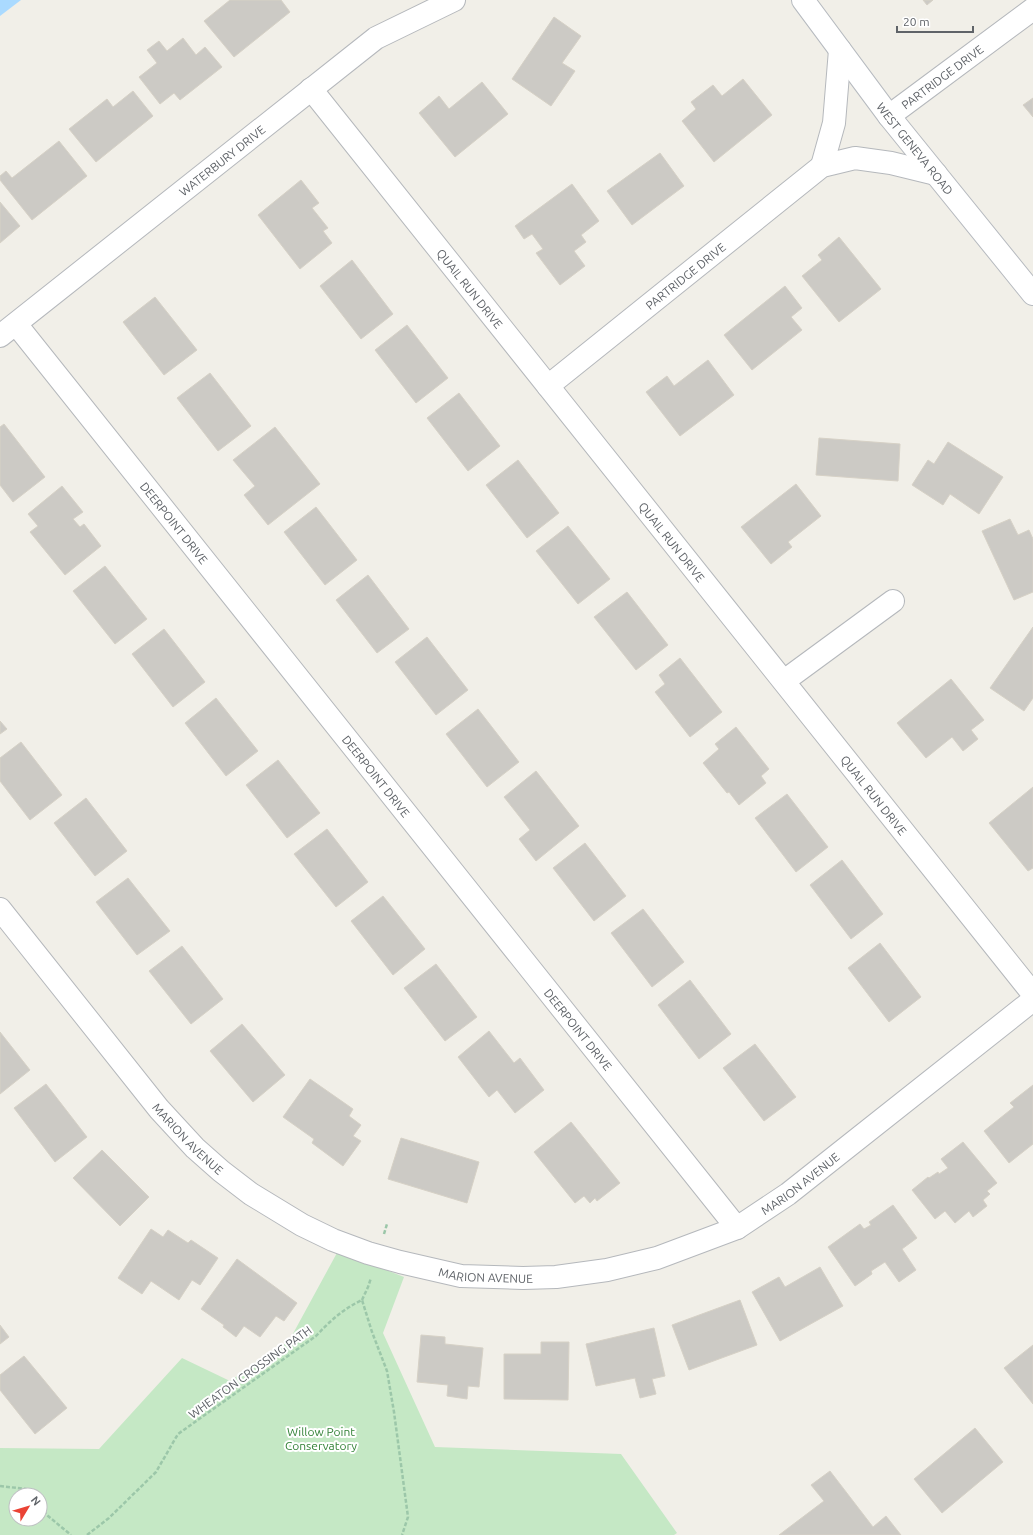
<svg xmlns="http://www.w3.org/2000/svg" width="1033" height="1535" font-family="Ubuntu,sans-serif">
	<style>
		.green { fill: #c5e8c5; fill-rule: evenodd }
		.water { fill: #aadaff }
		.building { fill: #cccac5; stroke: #d6d1c6 }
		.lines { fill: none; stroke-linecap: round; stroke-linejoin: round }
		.street-casing { stroke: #b5b8bc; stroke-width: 24 }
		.secondary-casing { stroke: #b6babf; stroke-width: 24 }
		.path { stroke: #9cc7a9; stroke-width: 2.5; stroke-dasharray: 4 2; stroke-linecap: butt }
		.street { stroke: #fff; stroke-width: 22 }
		.secondary { stroke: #fff; stroke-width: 22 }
		.labels { text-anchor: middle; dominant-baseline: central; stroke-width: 4; stroke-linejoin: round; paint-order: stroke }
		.street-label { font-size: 12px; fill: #5f6368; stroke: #fff }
		.park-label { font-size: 12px; fill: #348238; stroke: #fff }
	</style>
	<rect width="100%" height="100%" fill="#f1efe8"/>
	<path class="green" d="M338 1251 404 1277 383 1333 435 1447 621 1454 677 1533 674 1535H0V1448L99 1449 182 1358 230 1381 289 1341ZM16 1495H40V1519H16Z"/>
	<path class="water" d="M0 0H21L0 16Z"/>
	<g class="building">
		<path d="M230 0H281L290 12 234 57 204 21Z"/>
		<path d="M923 0H933L927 5Z"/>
		<path d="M554 17 581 36 562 63 575 71 551 106 512 79Z"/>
		<path d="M183 38 196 55 205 47 222 67 180 100 174 93 160 104 139 77 157 63 147 50 159 41 167 51Z"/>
		<path d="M743 79 772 115 714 162 682 121 696 109 691 102 713 85 722 96Z"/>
		<path d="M482 82 508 114 455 157 419 113 439 96 449 109Z"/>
		<path d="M133 91 153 116 96 162 69 129 107 99 113 107Z"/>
		<path d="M1033 98V117L1023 105Z"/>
		<path d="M59 141 87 176 32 220 0 180V176L6 171 12 178Z"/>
		<path d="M660 153 684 186 632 225 607 191Z"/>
		<path d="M301 180 319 203 312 208 328 228 323 231 332 243 300 269 258 215Z"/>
		<path d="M572 184 599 221 581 235 586 242 574 251 585 266 560 285 536 253 543 249 532 234 524 239 515 226Z"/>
		<path d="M0 202 20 226 0 243Z"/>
		<path d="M839 237 881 289 839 322 802 276 822 260 818 255Z"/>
		<path d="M352 260 393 314 361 339 320 286Z"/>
		<path d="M785 286 802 308 791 317 802 330 752 370 724 335Z"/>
		<path d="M155 297 197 350 164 375 123 322Z"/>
		<path d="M407 325 448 378 416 403 375 350Z"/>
		<path d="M708 360 734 395 680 436 646 392 667 376 674 386Z"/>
		<path d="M210 373 251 426 218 451 177 398Z"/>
		<path d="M459 393 500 446 468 471 427 418Z"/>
		<path d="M4 424 45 477 13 502 0 485V427Z"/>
		<path d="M275 427 320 484 268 525 244 495 255 486 233 460Z"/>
		<path d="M819 438 900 444 898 481 816 475Z"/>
		<path d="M948 442 1003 477 979 514 950 494 943 505 912 485 928 460 934 464Z"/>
		<path d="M518 460 559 513 527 538 486 485Z"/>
		<path d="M796 484 821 516 788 542 792 547 771 564 741 527Z"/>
		<path d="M62 486 83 512 73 519 80 527 84 524 101 546 65 575 30 532 38 526 28 514Z"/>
		<path d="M316 507 357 560 325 585 284 532Z"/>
		<path d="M1010 519 1018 535 1029 530 1033 539V592L1014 600 982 531Z"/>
		<path d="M568 526 610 579 578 604 536 551Z"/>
		<path d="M105 566 147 619 115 644 73 591Z"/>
		<path d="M368 575 409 629 377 653 336 600Z"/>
		<path d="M627 592 668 645 636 670 594 617Z"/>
		<path d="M1033 627V698L1024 711 990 688Z"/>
		<path d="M164 629 205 682 173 707 132 654Z"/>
		<path d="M427 637 468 690 436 715 395 662Z"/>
		<path d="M680 658 722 712 690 737 655 692 665 684 659 675Z"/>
		<path d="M951 679 984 720 971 730 978 739 963 751 952 737 926 758 897 723Z"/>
		<path d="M216 698 258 751 226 776 185 723Z"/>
		<path d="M478 709 519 762 487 787 446 734Z"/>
		<path d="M0 721 7 729 0 734Z"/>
		<path d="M736 727 769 769 761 776 766 783 739 805 729 792 727 793 703 763 719 749 715 744Z"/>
		<path d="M21 742 62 795 30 820 0 781V758Z"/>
		<path d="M278 760 320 813 287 838 246 785Z"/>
		<path d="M536 771 579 826 536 861 519 839 530 830 504 797Z"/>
		<path d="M1033 787V868L1028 871 989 823Z"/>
		<path d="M787 794 828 847 796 872 755 818Z"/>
		<path d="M86 798 127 851 95 876 54 823Z"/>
		<path d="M327 829 368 882 336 907 294 854Z"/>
		<path d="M585 843 626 896 594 921 553 868Z"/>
		<path d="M842 860 883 914 851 939 810 885Z"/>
		<path d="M128 878 170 931 137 955 96 902Z"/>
		<path d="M383 896 425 949 393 975 351 921Z"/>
		<path d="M643 909 684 962 652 987 611 933Z"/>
		<path d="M880 943 921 997 889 1022 848 968Z"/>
		<path d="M182 946 223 999 191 1024 149 971Z"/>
		<path d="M436 964 477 1017 445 1041 404 988Z"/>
		<path d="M690 980 731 1034 699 1059 658 1005Z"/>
		<path d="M242 1024 285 1075 253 1102 210 1051Z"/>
		<path d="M489 1031 514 1063 520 1058 544 1090 515 1113 497 1090 489 1097 458 1057Z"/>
		<path d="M0 1032 30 1070 0 1094Z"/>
		<path d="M755 1044 796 1097 764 1121 723 1068Z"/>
		<path d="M310 1079 353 1109 349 1116 361 1125 353 1136 361 1141 343 1166 312 1143 314 1139 283 1117Z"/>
		<path d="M46 1084 87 1137 55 1162 14 1108Z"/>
		<path d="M1033 1085V1144L1009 1163 984 1131 1014 1107 1010 1103Z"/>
		<path d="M571 1122 620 1183 597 1201 595 1198 590 1203 584 1196 575 1203 534 1152Z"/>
		<path d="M401 1138 479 1162 467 1203 388 1179Z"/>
		<path d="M963 1142 997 1183 987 1191 990 1194 983 1200 987 1206 973 1217 969 1211 955 1223 945 1211 935 1219 912 1190 928 1177 929 1178 938 1172 939 1174 948 1168 941 1159Z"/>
		<path d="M102 1150 149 1197 120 1226 73 1178Z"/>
		<path d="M893 1205 917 1238 902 1249 916 1270 899 1282 885 1262 871 1271 872 1274 855 1286 828 1247 860 1224 864 1229 871 1225 869 1222Z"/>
		<path d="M151 1229 163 1237 168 1230 188 1243 191 1240 218 1258 200 1285 192 1280 179 1300 151 1281 142 1294 118 1278Z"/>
		<path d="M237 1259 297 1303 284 1321 276 1316 260 1337 244 1326 236 1337 223 1327 224 1325 201 1309Z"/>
		<path d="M820 1267 843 1306 780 1341 752 1292 779 1277 785 1287Z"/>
		<path d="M740 1300 757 1345 689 1370 672 1325Z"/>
		<path d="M0 1325 9 1337 0 1344Z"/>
		<path d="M654 1328 665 1376 652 1379 656 1394 640 1398 635 1378 596 1386 586 1344Z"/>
		<path d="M421 1335 445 1337V1344L483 1348 479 1387 468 1386 467 1399 447 1396 448 1385 417 1382Z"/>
		<path d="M541 1342H569L568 1400 504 1399V1354H541Z"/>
		<path d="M1033 1345V1404L1004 1368Z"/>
		<path d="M24 1356 67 1408 35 1434 0 1390V1375Z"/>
		<path d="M975 1428 1003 1462 942 1513 914 1479Z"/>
		<path d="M830 1471 873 1527 886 1516 901 1535H779L824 1501 811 1485Z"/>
	</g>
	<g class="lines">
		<g class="street-casing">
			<g id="street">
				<path id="s1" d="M311 89 1033 994"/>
				<path id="s2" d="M889 116 1033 9"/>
				<path d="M822 166 834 123 840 50"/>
				<path id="s3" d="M16 324 737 1228"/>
				<path id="s4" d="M0 336 376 38 454 0"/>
				<path id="s5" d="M548 386 822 166 855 158 891 163 936 174"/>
				<path d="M784 681 893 601"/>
				<path id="s6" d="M0 909 159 1109 195 1148 221 1171 251 1194 302 1225 333 1240 368 1253 400 1262 461 1276 523 1278 556 1277 607 1270 657 1258 737 1228 788 1194 1033 1000"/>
			</g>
		</g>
		<g class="secondary-casing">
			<g id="secondary">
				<path id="s7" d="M803 0 889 116 1033 294"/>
			</g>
		</g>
		<g class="path">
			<path d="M384 1234 387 1224"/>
			<path d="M362 1300 368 1287 371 1278"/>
			<path d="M0 1486 26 1489 31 1495"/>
			<path d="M40 1506 48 1516 71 1535"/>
			<path d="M87 1535 109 1518 156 1472 178 1434 316 1336C330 1321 343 1309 362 1300L372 1332 387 1371 394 1412 408 1517 402 1535"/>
		</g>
		<use href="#street" class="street"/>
		<use href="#secondary" class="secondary"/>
	</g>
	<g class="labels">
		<g class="street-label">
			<text stroke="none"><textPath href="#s2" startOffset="66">PARTRIDGE DRIVE</textPath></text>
			<text stroke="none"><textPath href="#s7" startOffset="186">WEST GENEVA ROAD</textPath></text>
			<text stroke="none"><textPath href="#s4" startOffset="283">WATERBURY DRIVE</textPath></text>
			<text stroke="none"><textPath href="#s5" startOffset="176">PARTRIDGE DRIVE</textPath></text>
			<text stroke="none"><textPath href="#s1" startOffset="255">QUAIL RUN DRIVE</textPath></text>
			<text stroke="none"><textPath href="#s3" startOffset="254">DEERPOINT DRIVE</textPath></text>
			<text stroke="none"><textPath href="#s1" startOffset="579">QUAIL RUN DRIVE</textPath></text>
			<text stroke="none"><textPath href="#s3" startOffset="578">DEERPOINT DRIVE</textPath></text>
			<text stroke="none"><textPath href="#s1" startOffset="903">QUAIL RUN DRIVE</textPath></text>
			<text stroke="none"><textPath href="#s3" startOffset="902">DEERPOINT DRIVE</textPath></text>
			<text stroke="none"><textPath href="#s6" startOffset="297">MARION AVENUE</textPath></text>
			<text stroke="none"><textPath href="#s6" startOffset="969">MARION AVENUE</textPath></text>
			<text stroke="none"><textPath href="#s6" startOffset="633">MARION AVENUE</textPath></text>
			<text transform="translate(250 1372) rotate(-36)">WHEATON CROSSING PATH</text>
		</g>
		<g class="park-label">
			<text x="321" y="1431">Willow Point<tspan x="321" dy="14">Conservatory</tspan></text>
		</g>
	</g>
	<g transform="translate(28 1507) rotate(52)"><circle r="19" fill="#ffffff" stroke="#bfc1c3"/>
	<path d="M0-3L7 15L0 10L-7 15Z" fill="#ea4335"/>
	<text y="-6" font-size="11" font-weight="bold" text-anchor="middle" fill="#5f6368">N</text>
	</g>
	<path d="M897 26v6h76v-6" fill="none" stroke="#5f6368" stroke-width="2"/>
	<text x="903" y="26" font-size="12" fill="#5f6368" stroke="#ffffff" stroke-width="3" paint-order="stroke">20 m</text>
</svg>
